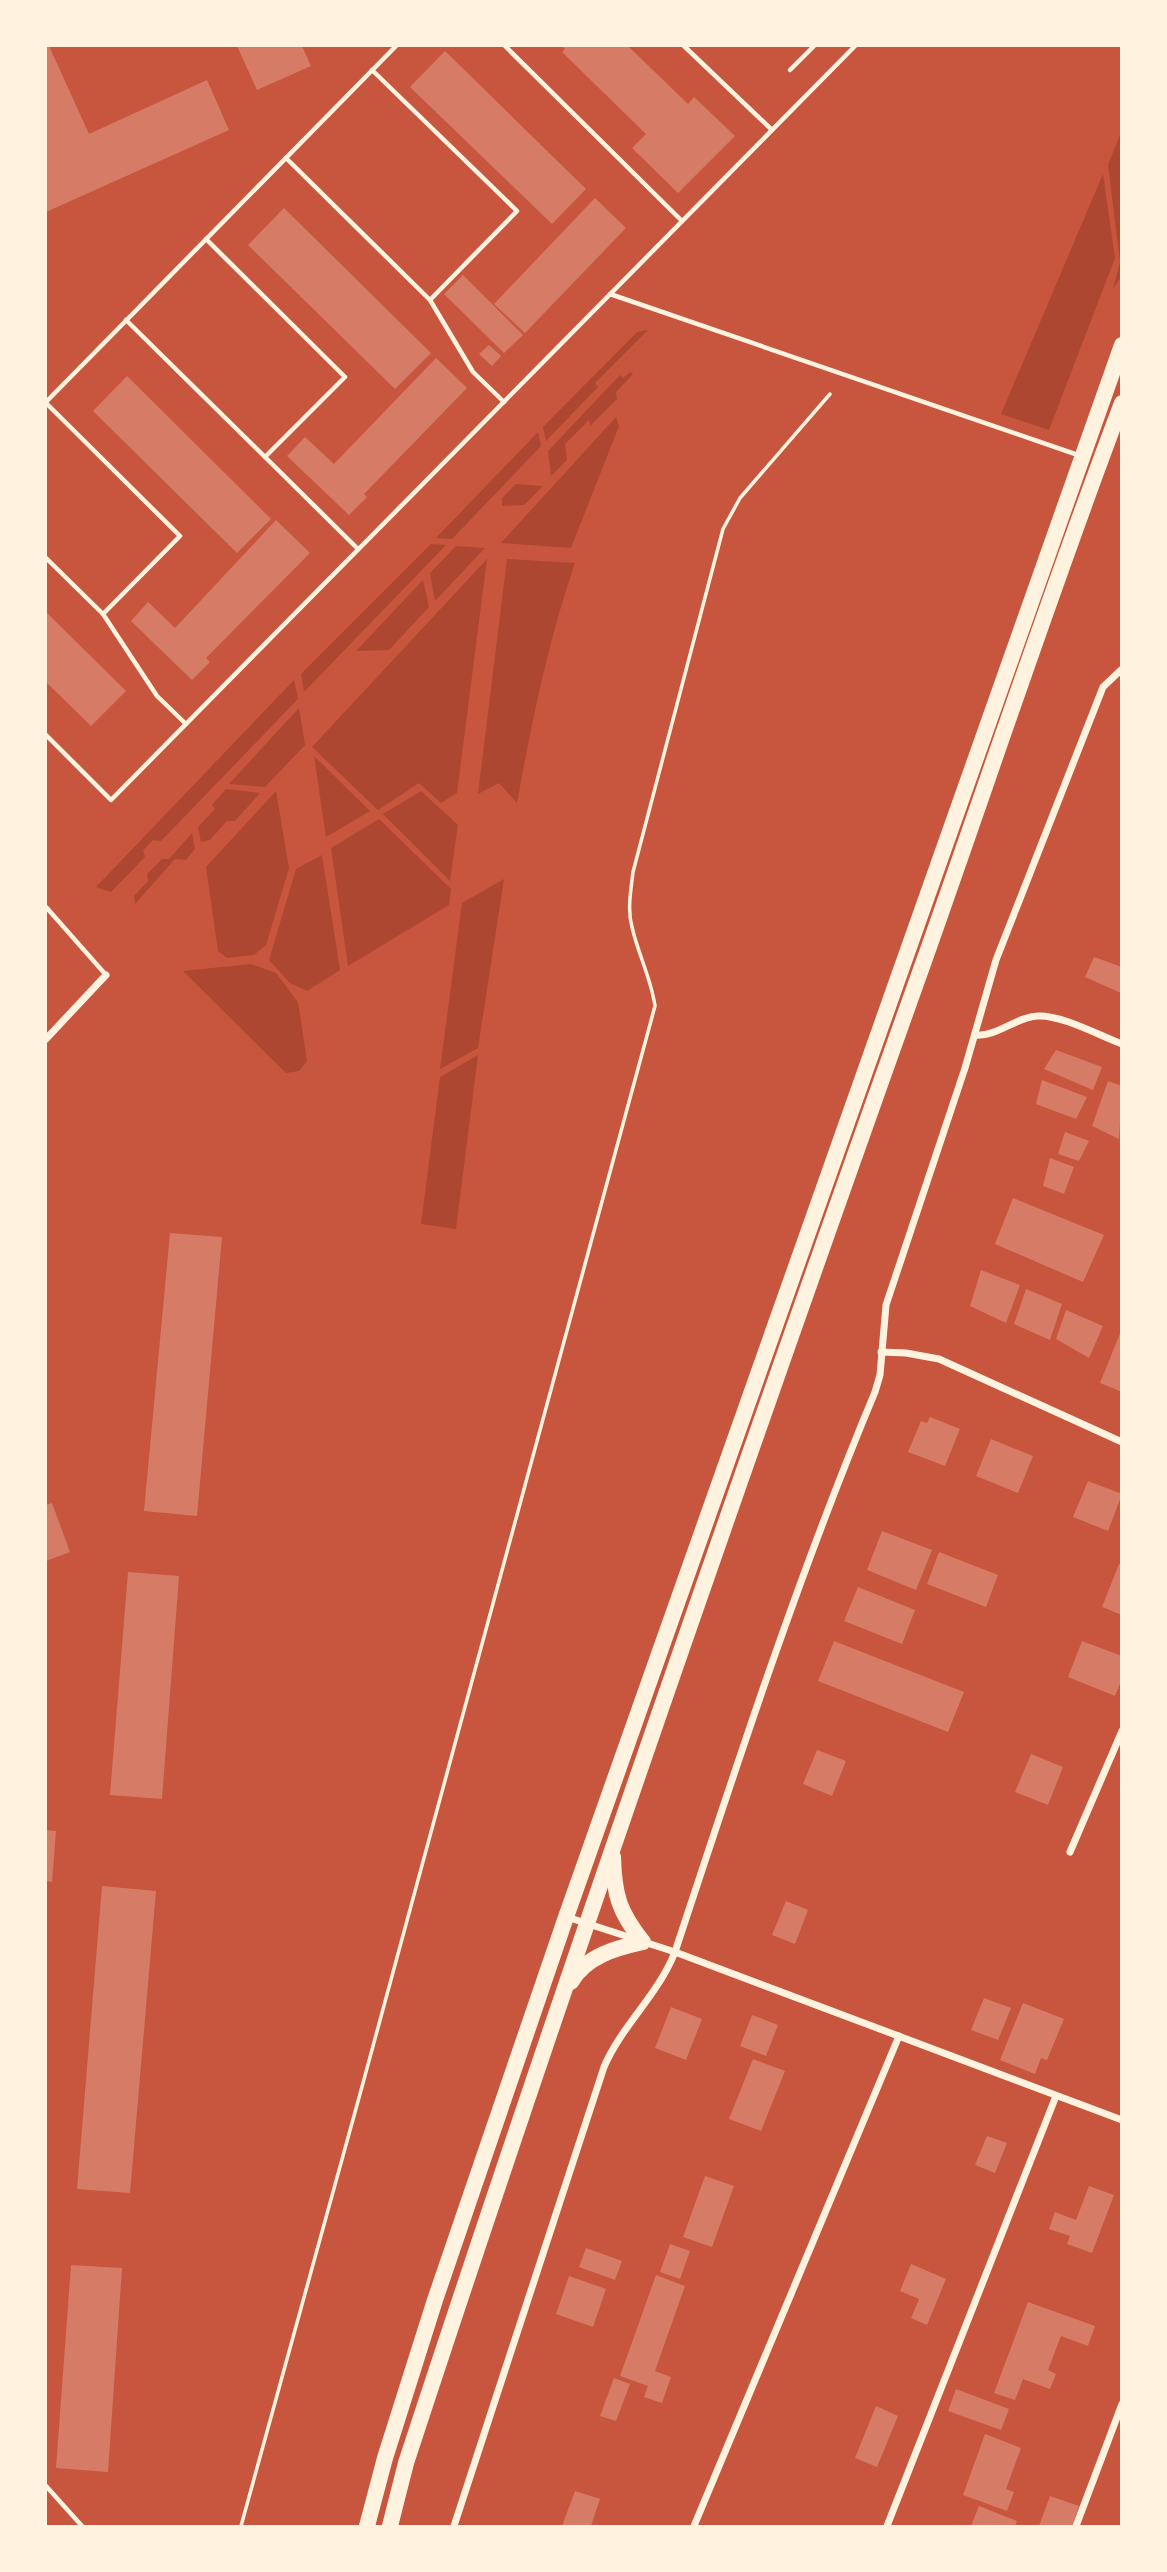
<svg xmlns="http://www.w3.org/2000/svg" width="1167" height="2572" font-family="'Exo 2',sans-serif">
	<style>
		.green { fill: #ae4732 }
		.building { fill: #d67c66 }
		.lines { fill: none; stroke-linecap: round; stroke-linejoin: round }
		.path { stroke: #fff3e0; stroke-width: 3.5 }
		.service { stroke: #fff3e0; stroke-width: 4.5 }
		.minor { stroke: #fff3e0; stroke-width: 7 }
		.trunk { stroke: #fff3e0; stroke-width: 16 }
	</style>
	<rect width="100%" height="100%" fill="#c8553d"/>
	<g class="green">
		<path d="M1121 132V277L1113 289 1120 262 1108 165Z"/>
		<path d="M1103 174 1115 258 1049 430 1001 414Z"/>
		<path d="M648 330 595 383 598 387 546 441 543 427 637 332Z"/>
		<path d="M630 372 633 374 616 392 617 399 590 426 589 420 565 444 567 460 551 476 548 451 620 375 623 378Z"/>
		<path d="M616 417 619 426 571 548 501 543Z"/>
		<path d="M538 432 541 446 452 539 436 538Z"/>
		<path d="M516 484 542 486H543L524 505 502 506V498Z"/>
		<path d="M431 544 446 545 304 692 301 674Z"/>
		<path d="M456 546 485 548 435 601 430 573Z"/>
		<path d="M487 559 457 793 441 803 419 783 378 810 312 747Z"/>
		<path d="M507 559 575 563C548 641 532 721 517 803L499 783 478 794Z"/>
		<path d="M423 580 429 607 389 650 356 651Z"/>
		<path d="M294 680 298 699 161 841 153 840 143 850 145 857 111 892 96 887Z"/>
		<path d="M299 708 305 745 265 787 229 784Z"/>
		<path d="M314 756 370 811 326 837Z"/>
		<path d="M226 789 260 793 235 821H227L210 840 201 842 198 827 215 809 212 805Z"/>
		<path d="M276 791 289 868 266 945 254 955 227 958 218 951 206 867Z"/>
		<path d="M421 791 458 825 450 881 383 814Z"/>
		<path d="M379 819 451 889 449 905 348 966 331 848Z"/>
		<path d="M192 833 195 849 186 860 175 859 135 904 134 896 148 881 147 874 162 859H169Z"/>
		<path d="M322 855 340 970 307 991 290 983 269 960 296 869Z"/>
		<path d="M504 879 478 1048 440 1069 462 903Z"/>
		<path d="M251 964 276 973 298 1002 307 1061 299 1071 286 1073 183 971Z"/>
		<path d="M478 1055 456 1229 421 1224 440 1077Z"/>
	</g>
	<g class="building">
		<path d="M46 46H49L89 134 207 80 229 130 46 212Z"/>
		<path d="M237 46H302L311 66 257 90Z"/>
		<path d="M562 46H628L688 104 694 97 735 136 678 193 632 148 646 134 562 52 565 49Z"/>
		<path d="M445 51 586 189 552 224 410 87Z"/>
		<path d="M595 198 626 228 525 333 494 304Z"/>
		<path d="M284 208 431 353 395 389 248 245Z"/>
		<path d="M463 275 523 335 504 353 444 294Z"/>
		<path d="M489 345 501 356 492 366 479 354Z"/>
		<path d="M436 358 467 388 364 494 367 497 349 515 287 456 305 437 334 464Z"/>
		<path d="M127 376 271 519 237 553 93 411Z"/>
		<path d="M276 520 310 553 206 658 210 662 192 680 131 621 148 602 175 628Z"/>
		<path d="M46 612 126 691 91 726 46 682Z"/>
		<path d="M1094 957 1122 967 1121 993 1085 977Z"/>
		<path d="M1056 1050 1102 1067 1093 1090 1044 1069Z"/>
		<path d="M1042 1080 1087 1097 1076 1119 1036 1104Z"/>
		<path d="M1108 1081 1122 1086 1119 1139 1092 1126Z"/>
		<path d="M1065 1132 1089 1141 1079 1161 1058 1154Z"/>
		<path d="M1050 1158 1074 1167 1064 1194 1043 1186Z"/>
		<path d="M1013 1198 1104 1235 1083 1282 995 1244Z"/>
		<path d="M170 1233 222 1237 197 1516 144 1511Z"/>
		<path d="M981 1270 1020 1285 1006 1323 970 1306Z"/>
		<path d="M1026 1289 1062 1304 1050 1340 1014 1324Z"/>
		<path d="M1066 1310 1103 1326 1089 1358 1056 1339Z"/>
		<path d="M1121 1331H1122V1392L1100 1383Z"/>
		<path d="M930 1417 960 1429 945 1466 908 1452 921 1421 927 1423Z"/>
		<path d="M991 1439 1033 1456 1018 1493 976 1476Z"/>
		<path d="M1088 1481 1122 1494 1108 1531 1073 1517Z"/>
		<path d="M52 1503 70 1552 46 1561V1505Z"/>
		<path d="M882 1531 932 1550 916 1590 867 1570Z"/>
		<path d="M939 1552 998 1575 986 1607 927 1584Z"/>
		<path d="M1119 1564 1122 1565V1615L1102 1607Z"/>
		<path d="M128 1572 179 1576 162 1799 110 1795Z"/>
		<path d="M858 1587 915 1610 902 1644 844 1621Z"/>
		<path d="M834 1641 964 1692 948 1732 818 1681Z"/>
		<path d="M1082 1641 1122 1656V1679L1115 1696 1068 1677Z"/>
		<path d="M817 1750 846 1761 832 1796 803 1784Z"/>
		<path d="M1031 1754 1063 1767 1048 1805 1015 1792Z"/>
		<path d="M46 1830 56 1831 52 1882 46 1881Z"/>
		<path d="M102 1886 156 1891 130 2193 77 2189Z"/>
		<path d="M786 1901 808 1910 795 1944 772 1935Z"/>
		<path d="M984 1998 1011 2008 998 2040 971 2030Z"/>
		<path d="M1023 2003 1064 2019 1047 2060 1041 2058 1035 2074 1000 2060Z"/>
		<path d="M671 2007 702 2019 686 2060 655 2048Z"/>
		<path d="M752 2015 778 2025 766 2056 740 2046Z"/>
		<path d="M753 2059 785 2071 761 2131 729 2119Z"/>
		<path d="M987 2136 1007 2143 995 2173 975 2165Z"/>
		<path d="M705 2176 734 2186 712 2247 683 2237Z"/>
		<path d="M1089 2186 1114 2195 1092 2253 1067 2244 1070 2236 1049 2229 1055 2212 1076 2220Z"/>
		<path d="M670 2244 690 2251 680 2279 660 2272Z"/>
		<path d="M586 2248 622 2261 615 2280 579 2267Z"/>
		<path d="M911 2264 946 2279 927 2325 911 2318 919 2299 900 2291Z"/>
		<path d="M71 2265 122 2268 108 2472 56 2468Z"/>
		<path d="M656 2275 685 2286 655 2371 671 2377 662 2403 644 2397 648 2386 620 2376Z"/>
		<path d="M569 2276 606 2289 593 2327 556 2314Z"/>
		<path d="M1028 2302 1095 2326 1088 2346 1061 2336 1048 2370 1056 2374 1050 2389 1023 2379 1015 2400 994 2393Z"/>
		<path d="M614 2378 630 2384 616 2421 600 2416Z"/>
		<path d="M956 2389 1009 2409 1001 2430 948 2411Z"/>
		<path d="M876 2406 898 2416 877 2467 855 2458Z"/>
		<path d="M985 2434 1021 2448 1006 2489 1014 2492 1007 2511 963 2495Z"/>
		<path d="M575 2491 600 2499 591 2526H562Z"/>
		<path d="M1050 2496 1079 2506 1072 2526H1039Z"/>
		<path d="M979 2506 1017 2521 1015 2526H971Z"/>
	</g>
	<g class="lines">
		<path class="path" d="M241 2526 360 2094 655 1006C651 978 638 954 632 927 627 909 631 890 633 872L723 529 740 498 830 394"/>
		<g class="service">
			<path d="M505 46 682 221"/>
			<path d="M684 46 772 130"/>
			<path d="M372 70 517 211 430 300 473 372 504 402"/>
			<path d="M790 70 814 46"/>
			<path d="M286 158 430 300"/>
			<path d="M206 239 345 377 265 457 358 549"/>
			<path d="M610 294 1078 455"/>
			<path d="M126 320 265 457"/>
			<path d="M46 402 396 46"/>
			<path d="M46 403 180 536 103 614"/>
			<path d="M46 558 103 614 157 696 186 724"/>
			<path d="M46 735 111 800 855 46"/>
			<path d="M46 907 106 975"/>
			<path d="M46 2486 82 2526"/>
		</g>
		<g class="minor">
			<path d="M975 1035C998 1037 1015 1017 1038 1016 1062 1015 1098 1035 1122 1044"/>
			<path d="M46 1039 106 975"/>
			<path d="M881 1352 906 1353 939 1359 1122 1442"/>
			<path d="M1070 1852 1122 1731"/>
			<path d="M567 1917 675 1952 1122 2120"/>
			<path d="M454 2526 604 2067C622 2025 658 1995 675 1952 737 1764 798 1576 875 1392L880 1375 886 1305 965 1068 996 960 1103 687 1122 669"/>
			<path d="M694 2526 899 2036"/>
			<path d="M887 2526 1056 2096"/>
			<path d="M1076 2526 1122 2404"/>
		</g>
		<g class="trunk">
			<path d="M571 1982C586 1956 616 1948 643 1942 619 1912 614 1895 613 1857"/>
			<path d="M367 2526 385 2458 435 2300 566 1917 1122 345"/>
			<path d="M390 2526 406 2463C571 1960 746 1460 924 961 990 775 1052 587 1122 403"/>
		</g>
	</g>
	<rect width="1167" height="2572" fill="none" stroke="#fff3e0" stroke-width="94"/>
</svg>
